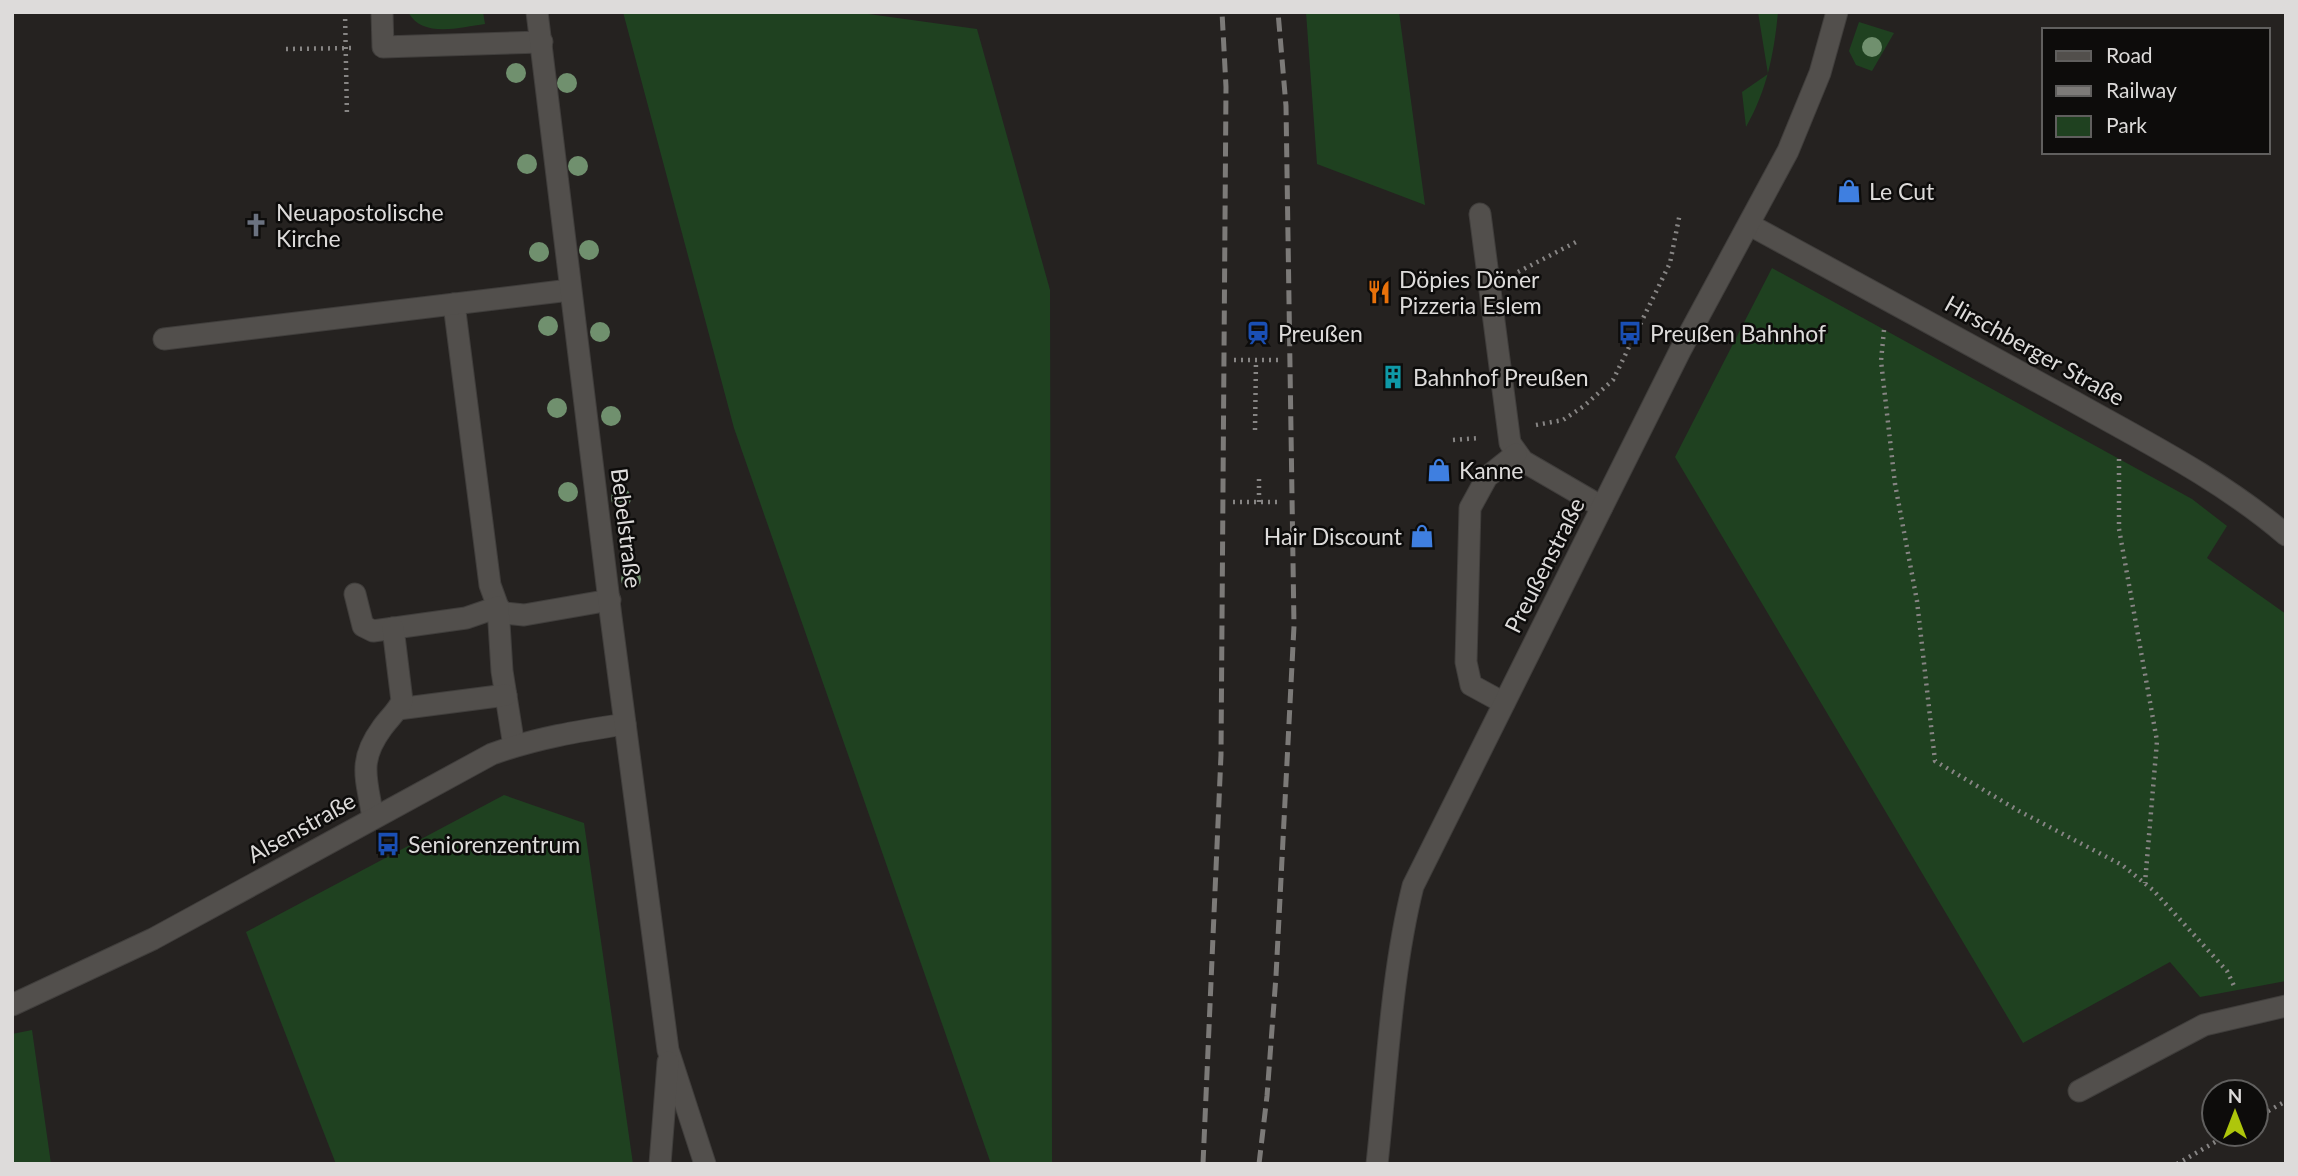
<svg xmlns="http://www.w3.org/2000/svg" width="2298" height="1176" font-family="Lato,sans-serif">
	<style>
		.green { fill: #1f4120 }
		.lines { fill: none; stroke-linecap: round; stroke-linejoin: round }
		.service-casing { stroke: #403e3c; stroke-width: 23 }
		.minor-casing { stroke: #403e3c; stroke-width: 23 }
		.tertiary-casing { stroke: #403e3c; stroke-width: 23 }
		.secondary-casing { stroke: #403e3c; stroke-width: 23 }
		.path { stroke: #878584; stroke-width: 4.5; stroke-dasharray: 2 5; stroke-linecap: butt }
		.service { stroke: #524f4c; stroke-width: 21 }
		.minor { stroke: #524f4c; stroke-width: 21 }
		.tertiary { stroke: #524f4c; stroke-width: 21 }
		.secondary { stroke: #524f4c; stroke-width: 21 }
		.rail { stroke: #7c7a78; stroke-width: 5; stroke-dasharray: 14 7; stroke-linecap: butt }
		.tree { fill: #70906e }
		.labels { text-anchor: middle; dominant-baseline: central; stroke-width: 5; stroke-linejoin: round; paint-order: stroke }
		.poi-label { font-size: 23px; fill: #dddbda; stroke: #0d0c0b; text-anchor: start }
		.street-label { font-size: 23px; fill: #dddbda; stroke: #0d0c0b }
	</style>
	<rect width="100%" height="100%" fill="#252220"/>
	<g class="green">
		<path d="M408 12H483L485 24C460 27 423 39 408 12Z"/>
		<path d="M623 12H854L977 29 1050 290 1052 1164H991L734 428Z"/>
		<path d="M1306 12H1399L1425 205 1317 164Z"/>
		<path d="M1758 12H1778C1774 54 1767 90 1746 127L1742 92 1768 74Z"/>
		<path d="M1859 22 1894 33 1872 71 1856 65 1849 51Z"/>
		<path d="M1772 268 2192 499 2227 526 2207 558 2286 614V981L2200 997 2170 962 2023 1043 1675 457Z"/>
		<path d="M504 795 584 823 633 1164H336L246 932Z"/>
		<path d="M32 1030 51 1164H12V1034Z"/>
	</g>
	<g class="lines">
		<g class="service-casing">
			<g id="service">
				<path d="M382 12 383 47 542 42"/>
				<path d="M1480 214 1510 443 1523 461 1602 507"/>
				<path d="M454 304 490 585 498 607 504 613 524 615 610 600"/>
				<path d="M164 339 570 290"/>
				<path d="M355 594 363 626 373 631 466 618 498 607 502 671 514 746"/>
				<path d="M1504 703 1471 685 1466 662 1470 508 1487 477 1516 454"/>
				<path d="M398 709 506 695"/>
				<path d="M373 818C367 779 357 762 382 728 389 718 397 712 402 701L393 628"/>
				<path d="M2079 1091 2204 1025 2286 1006"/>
			</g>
		</g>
		<g class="minor-casing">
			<g id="minor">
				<path d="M1750 225C1857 283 1964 341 2071 400 2144 441 2222 480 2286 535"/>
				<path d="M12 1005 153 939 492 754C536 738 579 731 625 724"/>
			</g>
		</g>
		<g class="tertiary-casing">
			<path id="tertiary" d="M1377 1164C1387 1073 1391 974 1413 886L1680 351 1788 151 1820 73 1837 12"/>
		</g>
		<g class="secondary-casing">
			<g id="secondary">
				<path d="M537 12 611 617 668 1050 705 1164"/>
				<path d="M660 1164 668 1062"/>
			</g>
		</g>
		<g class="path">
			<path d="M345 12 347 117"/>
			<path d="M286 49 355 48"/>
			<path d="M1518 272 1578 241"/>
			<path d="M1884 330 1881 361 1895 484 1917 601 1935 761 2019 811 2122 865 2153 890 2227 971 2235 988"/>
			<path d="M1234 360H1281"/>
			<path d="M1536 425 1563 420 1584 406 1613 380 1670 263 1680 213"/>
			<path d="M1255 430 1256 360"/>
			<path d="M1453 440 1480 438"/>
			<path d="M2119 459V529L2157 741 2145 883"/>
			<path d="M1233 502H1281"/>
			<path d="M1259 502V475"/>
			<path d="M2256 1118 2286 1101"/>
			<path d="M2177 1164 2229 1134"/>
		</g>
		<use href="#service" class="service"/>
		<use href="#minor" class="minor"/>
		<use href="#tertiary" class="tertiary"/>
		<use href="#secondary" class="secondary"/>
		<g class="rail">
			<path d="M1203 1164 1221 755 1226 87 1222 12"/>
			<path d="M1259 1164 1267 1096 1276 976 1294 626 1286 106 1278 12"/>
		</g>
	</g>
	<g class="tree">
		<circle cx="1872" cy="47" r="10"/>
		<circle cx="516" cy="73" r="10"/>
		<circle cx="567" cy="83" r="10"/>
		<circle cx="527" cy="164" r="10"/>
		<circle cx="578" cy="166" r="10"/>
		<circle cx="589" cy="250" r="10"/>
		<circle cx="539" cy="252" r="10"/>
		<circle cx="548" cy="326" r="10"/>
		<circle cx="600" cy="332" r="10"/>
		<circle cx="557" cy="408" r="10"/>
		<circle cx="611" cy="416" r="10"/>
		<circle cx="568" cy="492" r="10"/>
		<circle cx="621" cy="498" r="10"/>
		<circle cx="631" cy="579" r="10"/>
	</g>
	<defs>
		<g id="shop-bare" transform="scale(1.89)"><path d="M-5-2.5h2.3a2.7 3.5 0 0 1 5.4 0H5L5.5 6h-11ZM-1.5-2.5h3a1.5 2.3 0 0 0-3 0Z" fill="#3f7fe0" stroke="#0d0c0b" stroke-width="2.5" paint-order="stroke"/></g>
		<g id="church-bare" transform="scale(1.89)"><path d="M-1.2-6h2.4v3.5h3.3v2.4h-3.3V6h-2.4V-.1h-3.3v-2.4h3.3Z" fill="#6b7280" stroke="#0d0c0b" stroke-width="2.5" paint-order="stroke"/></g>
		<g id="restaurant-bare" transform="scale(1.89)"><path d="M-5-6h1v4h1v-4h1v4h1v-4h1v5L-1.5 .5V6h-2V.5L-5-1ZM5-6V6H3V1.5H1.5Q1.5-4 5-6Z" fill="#e8710a" stroke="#0d0c0b" stroke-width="2.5" paint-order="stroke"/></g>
		<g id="station-bare" transform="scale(1.89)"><path d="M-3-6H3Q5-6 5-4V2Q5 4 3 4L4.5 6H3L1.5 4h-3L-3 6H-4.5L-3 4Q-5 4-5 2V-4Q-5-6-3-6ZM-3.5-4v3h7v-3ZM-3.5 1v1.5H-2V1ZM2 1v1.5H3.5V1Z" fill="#1a4fb4" stroke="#0d0c0b" stroke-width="2.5" paint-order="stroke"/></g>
		<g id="bus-bare" transform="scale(1.89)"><path d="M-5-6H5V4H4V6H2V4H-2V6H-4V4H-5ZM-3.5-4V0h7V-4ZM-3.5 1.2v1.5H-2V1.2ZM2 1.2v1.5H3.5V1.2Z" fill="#1a4fb4" stroke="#0d0c0b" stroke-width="2.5" paint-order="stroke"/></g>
		<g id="building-bare" transform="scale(1.89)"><path d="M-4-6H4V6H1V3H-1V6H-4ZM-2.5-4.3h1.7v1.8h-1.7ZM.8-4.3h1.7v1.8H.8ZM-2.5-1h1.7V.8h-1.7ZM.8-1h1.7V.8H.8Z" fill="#0f9aa8" stroke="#0d0c0b" stroke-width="2.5" paint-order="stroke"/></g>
	</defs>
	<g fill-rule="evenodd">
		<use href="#shop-bare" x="1849" y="191"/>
		<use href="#church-bare" x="256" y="225"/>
		<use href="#restaurant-bare" x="1379" y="292"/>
		<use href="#station-bare" x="1258" y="333"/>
		<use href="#bus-bare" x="1630" y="333"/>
		<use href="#building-bare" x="1393" y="377"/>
		<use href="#shop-bare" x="1439" y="470"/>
		<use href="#shop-bare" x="1422" y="536"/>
		<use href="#bus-bare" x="388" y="844"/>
	</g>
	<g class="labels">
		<g class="poi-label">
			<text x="1869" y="191">Le Cut</text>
			<text x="276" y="212">Neuapostolische<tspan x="276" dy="26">Kirche</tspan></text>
			<text x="1399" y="279">Döpies Döner<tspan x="1399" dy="26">Pizzeria Eslem</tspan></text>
			<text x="1278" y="333">Preußen</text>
			<text x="1650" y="333">Preußen Bahnhof</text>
			<text x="1413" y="377">Bahnhof Preußen</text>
			<text x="1459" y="470">Kanne</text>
			<text x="1402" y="536" text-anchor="end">Hair Discount</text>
			<text x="408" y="844">Seniorenzentrum</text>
		</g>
		<g class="street-label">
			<text transform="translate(2035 350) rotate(29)">Hirschberger Straße</text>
			<text transform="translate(627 528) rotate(83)">Bebelstraße</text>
			<text transform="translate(1544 565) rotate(-63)">Preußenstraße</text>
			<text transform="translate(301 827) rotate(-29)">Alsenstraße</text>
		</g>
	</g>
	<rect width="2298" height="1176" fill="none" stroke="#dddbda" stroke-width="28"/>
	<rect x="2042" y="28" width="228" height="126" fill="#0d0c0b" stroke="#605f5e" stroke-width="2"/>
	<rect x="2056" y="51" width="35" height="10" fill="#524f4c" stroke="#605f5e" stroke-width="2"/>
	<text x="2106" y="63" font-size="21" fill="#dddbda">Road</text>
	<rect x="2056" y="86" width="35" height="10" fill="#7c7a78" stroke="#605f5e" stroke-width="2"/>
	<text x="2106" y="98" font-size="21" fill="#dddbda">Railway</text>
	<rect x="2056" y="116" width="35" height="21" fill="#1f4120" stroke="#605f5e" stroke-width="2"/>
	<text x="2106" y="133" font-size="21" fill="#dddbda">Park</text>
	<g transform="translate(2235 1113)"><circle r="33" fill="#0d0c0b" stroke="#605f5e" stroke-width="2"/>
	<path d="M0-5L12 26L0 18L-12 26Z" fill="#aec60b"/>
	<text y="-10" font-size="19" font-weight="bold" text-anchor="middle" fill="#dddbda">N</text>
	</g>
</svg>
